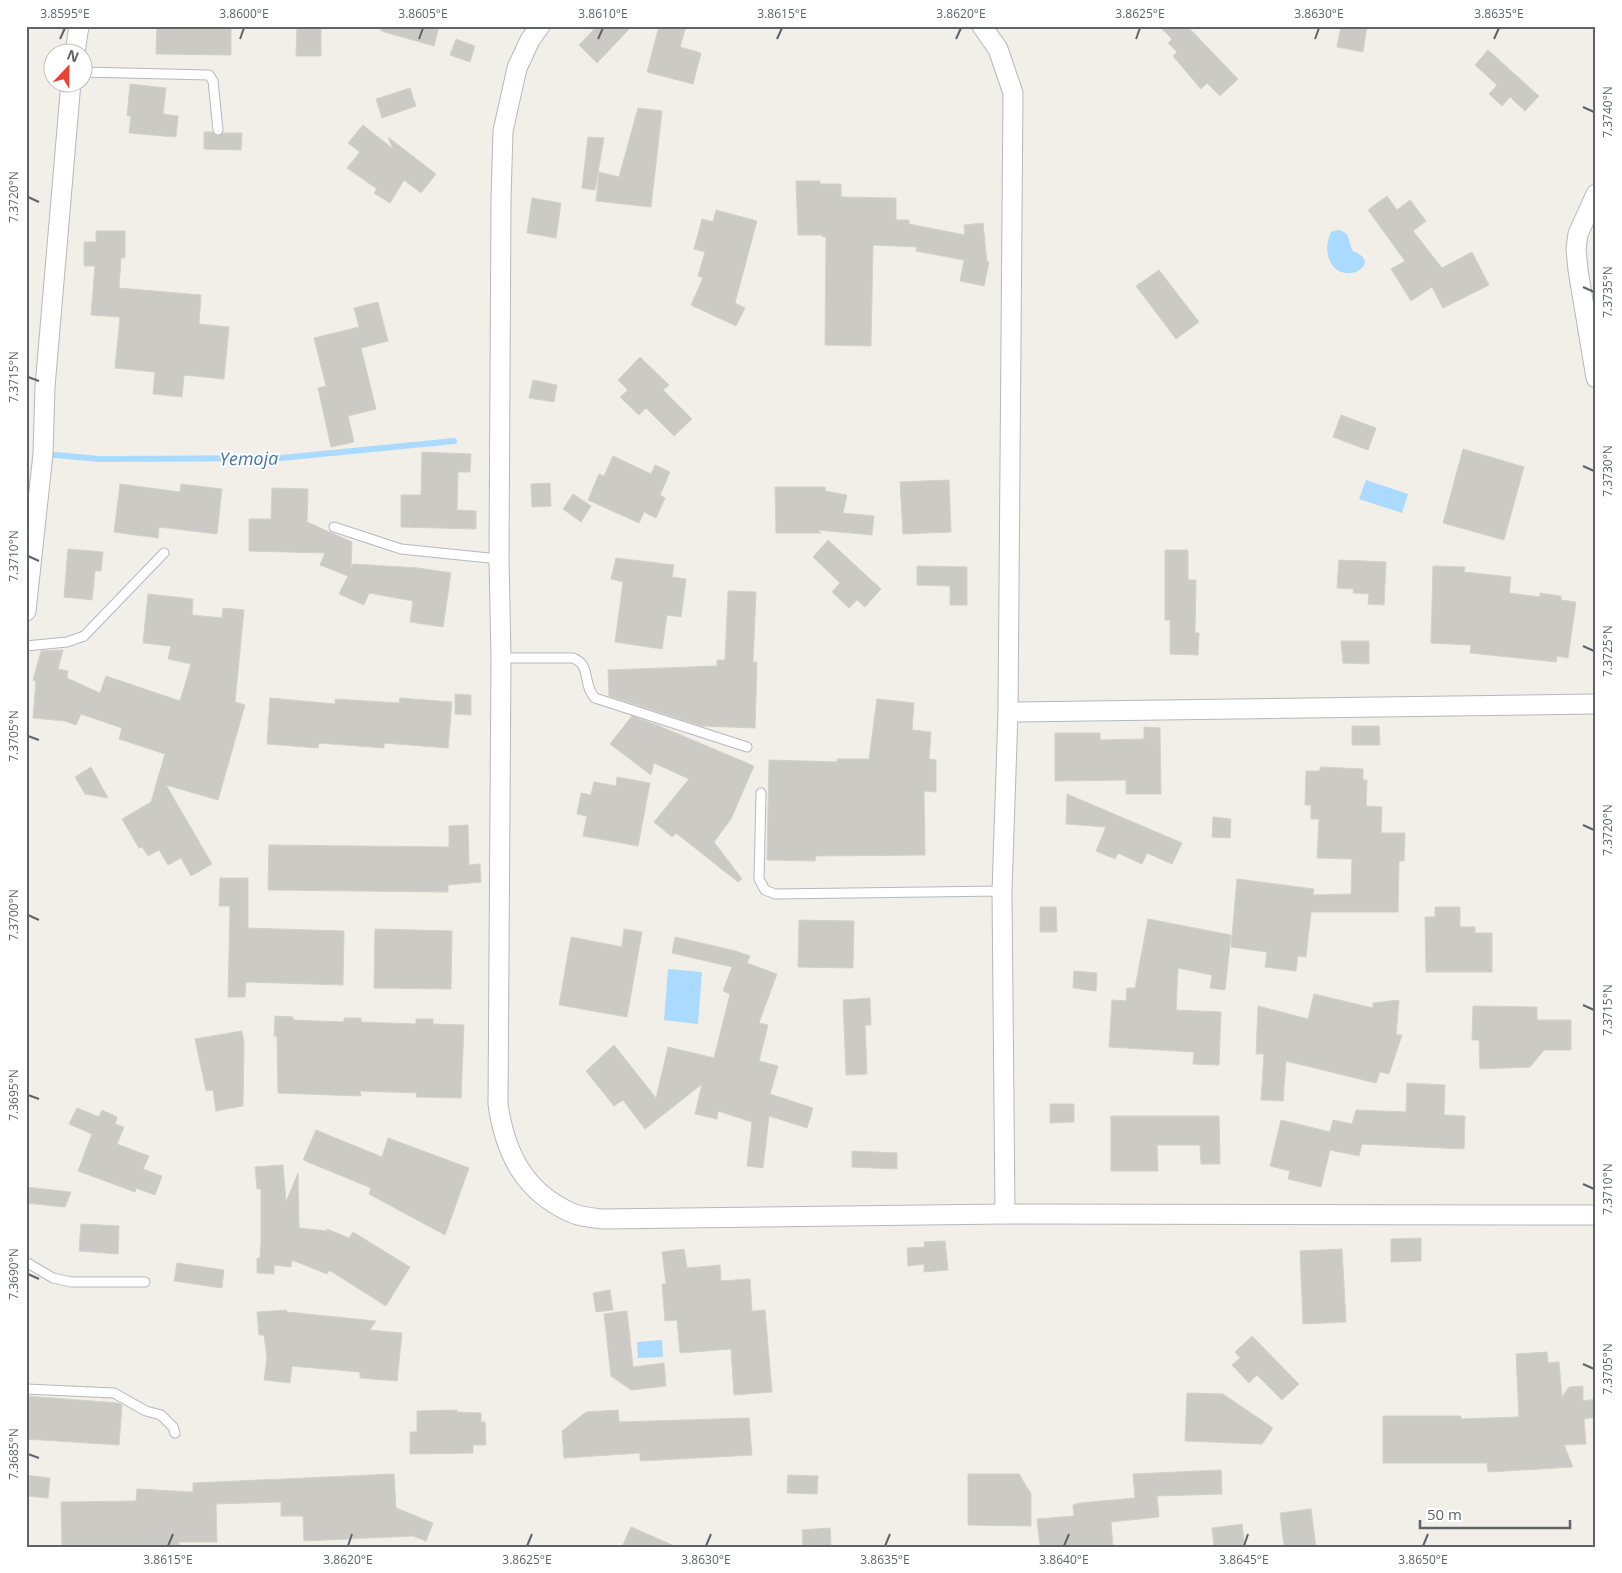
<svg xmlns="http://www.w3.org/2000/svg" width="1622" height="1573" font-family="'Open Sans',sans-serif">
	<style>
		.water { fill: #aadaff }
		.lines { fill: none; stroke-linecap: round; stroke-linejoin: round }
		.stream { stroke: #aadaff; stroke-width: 6 }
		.building { fill: #cccac5; stroke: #d6d1c6 }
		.lane-casing { stroke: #b5b8bc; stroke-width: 11 }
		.street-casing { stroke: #b5b8bc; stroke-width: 21 }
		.lane { stroke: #fff; stroke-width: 9 }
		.street { stroke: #fff; stroke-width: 19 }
		.ticks { fill: none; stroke: #5f6368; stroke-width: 2 }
		.labels { text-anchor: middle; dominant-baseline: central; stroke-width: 4; stroke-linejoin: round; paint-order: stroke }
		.water-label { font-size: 18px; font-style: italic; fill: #4174aa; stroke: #fff }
		.neatline { fill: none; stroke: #5f6368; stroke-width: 2 }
		.ticks-label { font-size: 12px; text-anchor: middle; fill: #5f6368 }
	</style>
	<rect width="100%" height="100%" fill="#f1efe8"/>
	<g class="water">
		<path d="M1338 230C1351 232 1348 242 1353 251 1365 256 1371 264 1356 272 1331 279 1321 252 1331 232Z"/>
		<path d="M1366 480 1408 494 1402 513 1359 499Z"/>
		<path d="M668 969 702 972 698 1024 664 1020Z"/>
		<path d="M662 1340 663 1357 638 1358 637 1342Z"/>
	</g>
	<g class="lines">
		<path class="stream" d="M44 454 100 459 281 458 454 441"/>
	</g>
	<g class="building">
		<path d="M157 26H231V55L156 54Z"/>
		<path d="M297 26H321V56H296Z"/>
		<path d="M381 26H439L434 46 381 31Z"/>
		<path d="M597 26H632L597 63 579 45Z"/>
		<path d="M659 26H686L680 47 701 53 693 84 647 72Z"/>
		<path d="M1159 26H1187L1238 79 1220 96 1207 83 1201 89 1173 56 1177 52 1168 43 1172 39Z"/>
		<path d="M1341 26H1367L1363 52 1337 47Z"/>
		<path d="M456 39 475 46 470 62 450 55Z"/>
		<path d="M1488 50 1539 96 1525 111 1510 97 1502 106 1489 94 1497 85 1475 65Z"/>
		<path d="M130 84 166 88 163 114 178 116 176 137 129 133 131 116H127Z"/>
		<path d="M410 88 416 106 382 118 376 99Z"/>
		<path d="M638 108 662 111 651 207 596 201 599 172 619 177Z"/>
		<path d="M363 125 393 149 388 137 436 174 421 193 404 180 390 203 374 193 377 189 347 168 360 152 348 143Z"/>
		<path d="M204 132H212L218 136 224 133H242L241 150 204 149Z"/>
		<path d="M588 137 604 138 595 190 582 188Z"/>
		<path d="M796 181H820V184H841V197L896 198V220H909V224L965 235 964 225 983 223 987 262H989L984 286 960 281 964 260 916 251 917 247 873 245 871 346 825 345 826 237H822V235H798Z"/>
		<path d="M1387 196 1397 210 1410 200 1426 221 1413 231 1442 268 1472 252 1489 285 1443 308 1432 287 1411 301 1391 269 1405 261 1368 210Z"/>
		<path d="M532 198 561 203 556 238 527 233Z"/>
		<path d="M716 210 757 221 735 303 745 308 736 326 691 305 703 278 698 276 705 252 694 249 702 219 713 222Z"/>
		<path d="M96 231H125V258H121L119 288 201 295 199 324 229 327 224 379 184 375 182 397 153 394 155 372 115 368 120 317 91 315 95 266H84V242H96Z"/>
		<path d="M1159 270 1199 322 1176 339 1136 286Z"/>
		<path d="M378 302 388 341 361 348 376 409 348 416 354 442 331 447 318 388 326 386 314 338 359 327 354 308Z"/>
		<path d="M640 357 669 385 663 390 692 419 674 436 646 408 639 415 620 397 628 390 618 380Z"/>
		<path d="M533 380 557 385 554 402 529 398Z"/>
		<path d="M1341 415 1376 428 1368 450 1333 437Z"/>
		<path d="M1463 449 1524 467 1504 540 1443 523Z"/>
		<path d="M422 452 471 454 470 472H458L457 510 476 511V529L401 527V495H421Z"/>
		<path d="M613 456 651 474 655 465 670 472 660 495 665 498 656 518 644 512 639 523 588 500 599 474 604 476Z"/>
		<path d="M949 480 951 532 903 534 900 482Z"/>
		<path d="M550 483 551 506 532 507 531 484Z"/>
		<path d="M120 484 180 492 181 484 222 489 217 534 159 527 158 538 114 532Z"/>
		<path d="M775 487H825V491L847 495 843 513 874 516 872 535 817 530 821 533H776Z"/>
		<path d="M272 488 308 489 307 522 352 542 351 568 353 564 418 568 451 573 443 627 410 622 413 601 369 593 364 605 339 594 348 576 320 565 325 553 249 551V519H271Z"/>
		<path d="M573 494 591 506 581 522 563 509Z"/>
		<path d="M828 540 881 589 865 607 857 600 849 608 832 592 840 583 813 557Z"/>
		<path d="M68 549 103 552 101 571H95L92 600 64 597Z"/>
		<path d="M1165 550H1188V580H1196L1195 633H1199L1198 655 1170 654V620H1165Z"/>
		<path d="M616 558 674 565 672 577 686 579 681 617 667 615 662 649 615 642 623 582 611 579Z"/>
		<path d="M1339 560 1386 562 1384 605 1368 604 1369 594 1353 593 1354 589 1337 588Z"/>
		<path d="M917 566 967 567V605H950V586L917 585Z"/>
		<path d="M1433 566 1465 567 1464 572 1511 577 1509 593 1540 597V593L1561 596V600L1576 602 1568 658 1557 656 1556 662 1470 653 1471 645 1431 643Z"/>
		<path d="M728 591 756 592 753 662H757L755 728 702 726 609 696 608 670 717 666V660H725Z"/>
		<path d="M148 594 193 599 192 615 222 618 223 608 244 610 235 702 245 705 218 800 166 785 212 864 191 876 181 858 168 865 159 850 148 856 142 847 139 848 122 819 151 802 165 754 119 739 122 728 81 714 76 725 65 721 33 718 36 681 33 680 41 651 63 650 58 669 68 671 67 678 100 693 106 676 180 701 191 664 168 659 171 646 143 643Z"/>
		<path d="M1341 641H1369V664L1343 663Z"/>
		<path d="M455 694 471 695V715L455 714Z"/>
		<path d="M270 698 335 704V699L399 703 400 698 452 702 448 748 384 743V748L319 743 318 748 267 744Z"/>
		<path d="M877 699 914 703 912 730 931 732 929 759 936 760V792L924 791 925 855 816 856 815 861 767 860 769 760 837 762V759H869Z"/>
		<path d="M632 716 657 725 754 766 731 819 714 842 742 879 738 882 676 833 672 837 654 822 689 779 654 763 651 775 610 744Z"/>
		<path d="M1352 726H1379L1380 745H1352Z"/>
		<path d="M1144 727 1160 728 1161 794H1126V780L1055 781V733H1100V740L1144 739Z"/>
		<path d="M91 767 108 798 85 794 75 777Z"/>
		<path d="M1320 767 1363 769V780H1367L1366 806 1382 807 1381 833H1405L1404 861H1399L1398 912H1311L1306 957 1298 956 1296 971 1265 967 1267 952 1231 947 1237 879 1314 889 1313 895 1351 894 1352 859 1317 858 1319 819H1311V805H1305L1306 771H1320Z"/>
		<path d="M617 777 650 783 638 846 583 836 587 816 577 814 581 793 591 795 594 782 616 786Z"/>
		<path d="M1067 794 1182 843 1172 864 1147 853 1142 864 1118 853 1115 859 1096 851 1106 827 1066 824Z"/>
		<path d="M1213 817 1231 819 1230 838 1212 837Z"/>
		<path d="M468 825 469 865 480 864 481 882 448 885V892L268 890 269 845 449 847V826Z"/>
		<path d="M220 878H248V928L344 931 343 985 246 982 245 997H228L230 906H219Z"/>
		<path d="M1040 907H1056L1057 932H1040Z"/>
		<path d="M1435 907H1460V927H1475V933H1492V972H1426L1425 917H1435Z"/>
		<path d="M1148 919 1231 935 1225 990 1210 988 1212 975 1178 968 1176 1010 1221 1012 1219 1065 1193 1064 1194 1052 1109 1047 1112 1000 1126 1001 1127 988H1135Z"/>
		<path d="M799 920 854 921 853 968 798 967Z"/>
		<path d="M375 929 452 931 451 989 374 988Z"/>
		<path d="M624 929 642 932 627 1017 559 1005 571 937 622 947Z"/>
		<path d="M675 937 736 951 750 956 747 963 777 974 759 1023 768 1025 759 1061 778 1066 770 1094 813 1108 807 1128 769 1116 763 1168 747 1166 752 1122 718 1111 717 1119 695 1114 702 1084 645 1129 623 1100 614 1106 586 1071 614 1045 656 1098 668 1047 714 1058 730 994 723 991 732 967 672 953Z"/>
		<path d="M1074 971 1097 973 1096 991 1073 988Z"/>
		<path d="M1314 994 1373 1008V1003L1399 1000 1396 1035H1402L1389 1074 1380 1072 1376 1083 1286 1061 1283 1101 1261 1100 1264 1054H1256L1258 1006 1308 1019Z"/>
		<path d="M870 998 871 1025H865L867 1074 846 1075 843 1000Z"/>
		<path d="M1473 1006 1537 1007V1020H1571V1050H1544L1530 1067 1480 1069 1479 1040H1472Z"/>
		<path d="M275 1016 293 1017V1020L344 1022V1018H361V1022L416 1024V1019H433V1024L464 1025 461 1098 416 1097 417 1093 360 1091 361 1096 278 1093 277 1036H274Z"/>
		<path d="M242 1031 244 1043 243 1106 216 1111 213 1090 206 1091 195 1039Z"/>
		<path d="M1407 1083 1445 1085 1444 1115 1465 1116 1464 1149 1362 1144 1359 1156 1330 1150 1321 1187 1288 1179 1290 1171 1270 1166 1281 1120 1330 1132 1333 1120 1352 1124 1356 1110 1406 1112Z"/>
		<path d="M1050 1104H1074V1122L1050 1123Z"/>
		<path d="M77 1108 99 1117 102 1110 117 1117 115 1124 124 1127 117 1144 149 1156 143 1169 162 1176 155 1195 136 1188 135 1192 78 1171 92 1134 69 1124Z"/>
		<path d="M1111 1116H1219L1220 1164H1201L1200 1145H1157L1158 1171H1111Z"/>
		<path d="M316 1130 382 1157 388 1138 469 1168 445 1235 369 1194 371 1188 303 1160Z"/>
		<path d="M852 1151 897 1153V1169L852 1167Z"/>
		<path d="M283 1165 286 1202 298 1173 299 1228 327 1231V1229L349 1238 353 1232 410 1267 386 1306 329 1270 327 1274 292 1260 291 1267 274 1265V1274L257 1273V1258H260L261 1242V1189H257L255 1167Z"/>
		<path d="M26 1187 71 1192 65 1207 26 1203Z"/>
		<path d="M81 1224 119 1226 118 1254 79 1251Z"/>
		<path d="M1421 1238V1261L1391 1262V1239Z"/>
		<path d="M945 1241 948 1270 924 1272V1264L908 1266 907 1248 925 1247 924 1242Z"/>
		<path d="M684 1249 687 1268 720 1265 721 1281 750 1279 752 1311 765 1310 772 1392 734 1395 731 1349 680 1353 677 1320 665 1321 662 1284H666L662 1252Z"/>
		<path d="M1342 1249 1346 1322 1303 1324 1300 1251Z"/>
		<path d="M177 1263 224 1270 222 1288 174 1281Z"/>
		<path d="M610 1290 613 1310 596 1312 593 1293Z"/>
		<path d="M286 1310 287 1312 376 1321 370 1330 402 1333 397 1381 360 1378V1372L292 1366 290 1383 264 1380 267 1358 264 1335H259L257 1312Z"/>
		<path d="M627 1311 633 1367 664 1363 666 1386 631 1390 611 1376 604 1314Z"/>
		<path d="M1252 1336 1299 1384 1282 1400 1257 1375 1249 1383 1232 1365 1240 1358 1235 1352Z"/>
		<path d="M1547 1352 1548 1363 1559 1362 1562 1397 1569 1387 1583 1386V1401L1596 1399V1417L1584 1419 1586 1444 1564 1445 1573 1467 1488 1472 1487 1463H1383V1416H1461V1419L1519 1417 1516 1354Z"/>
		<path d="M1187 1393 1223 1394 1273 1428 1262 1444 1185 1441Z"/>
		<path d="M26 1396 118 1403 122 1405 119 1445 26 1439Z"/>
		<path d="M457 1410V1412L481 1413V1422H485L486 1445H473V1453L410 1454V1432H417V1411Z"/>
		<path d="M618 1410 619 1422 749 1418 752 1455 640 1461V1453L564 1458 562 1431 586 1412Z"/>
		<path d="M1221 1470 1222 1494 1157 1496 1159 1517 1111 1522 1113 1547H1040L1037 1519 1074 1516 1073 1505 1080 1503 1135 1498 1133 1474Z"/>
		<path d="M394 1474 396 1508 433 1523 426 1541 413 1536 304 1541 303 1516H281V1502L216 1504 217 1542H179V1547H62L61 1502 136 1501 137 1489 193 1492V1483Z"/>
		<path d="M968 1474H1019L1031 1494V1526L968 1525Z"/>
		<path d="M26 1475 50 1478 48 1498 26 1496Z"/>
		<path d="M788 1475 818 1476 817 1494 787 1493Z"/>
		<path d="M1311 1509 1316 1547H1284L1280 1513Z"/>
		<path d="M1242 1524 1245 1547H1214L1212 1528Z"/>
		<path d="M631 1527 677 1547H622Z"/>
		<path d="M830 1528 831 1547H803L802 1530Z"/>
	</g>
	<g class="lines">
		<g class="lane-casing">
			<g id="lane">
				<path d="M82 72 209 75 213 81 218 130"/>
				<path d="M334 527 401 549 499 559"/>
				<path d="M26 646 67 642 84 636 164 553"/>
				<path d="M501 658H573C592 665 582 685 595 698L747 747"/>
				<path d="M761 793 759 879 765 890 775 894 1002 891"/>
				<path d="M26 1262 53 1278 71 1282H145"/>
				<path d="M26 1389 114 1393 146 1411 161 1415 173 1427 175 1433"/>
			</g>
		</g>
		<g class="street-casing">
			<g id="street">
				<path d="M540 26 530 40 517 68 503 131 501 200 499 559 501 658 498 1104C505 1153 524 1192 572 1213 581 1217 593 1218 603 1219L1005 1214 1596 1215"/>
				<path d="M982 26 998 49 1013 93 1008 712 1002 891 1005 1214"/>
				<path d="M75 52 79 26"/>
				<path d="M1596 194 1578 234 1576 249 1578 270 1596 378"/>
				<path d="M26 611 43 454 45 387 71 82"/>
				<path d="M1008 712 1596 704"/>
			</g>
		</g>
		<use href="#lane" class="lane"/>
		<use href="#street" class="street"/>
	</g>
	<path class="ticks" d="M60 39 65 28M240 39 244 28M419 39 423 28M598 39 603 28M777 39 782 28M956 39 961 28M1136 39 1140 28M1315 39 1319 28M1494 39 1499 28M1583 107 1594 112M28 197 39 202M1583 287 1594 292M28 377 39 381M1583 466 1594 471M28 556 39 561M1583 646 1594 651M28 736 39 740M1583 825 1594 830M28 915 39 920M1583 1005 1594 1010M28 1095 39 1099M1583 1184 1594 1189M28 1274 39 1279M1583 1364 1594 1369M28 1454 39 1458M168 1546 173 1534M348 1546 352 1534M527 1546 532 1534M706 1546 711 1534M885 1546 890 1534M1064 1546 1069 1534M1244 1546 1248 1534M1423 1546 1428 1534"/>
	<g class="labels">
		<g class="water-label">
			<text transform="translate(249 458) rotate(-1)">Yemoja</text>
		</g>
	</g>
	<rect width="1622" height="1573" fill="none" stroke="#ffffff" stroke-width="55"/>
	<g transform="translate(68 68) rotate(22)"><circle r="24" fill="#ffffff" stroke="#bfc1c3"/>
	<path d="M0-4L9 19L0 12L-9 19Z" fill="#ea4335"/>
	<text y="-8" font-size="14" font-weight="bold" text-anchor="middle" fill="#5f6368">N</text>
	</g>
	<path d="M1420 1520v8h150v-8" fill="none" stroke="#5f6368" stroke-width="2.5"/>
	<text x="1427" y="1520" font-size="15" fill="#5f6368" stroke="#ffffff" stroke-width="4" paint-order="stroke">50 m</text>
	<rect x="28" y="28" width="1566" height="1518" class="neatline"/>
	<g class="ticks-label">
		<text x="65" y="18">3.8595°E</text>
		<text x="244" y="18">3.8600°E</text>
		<text x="423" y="18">3.8605°E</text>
		<text x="603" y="18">3.8610°E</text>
		<text x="782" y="18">3.8615°E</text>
		<text x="961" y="18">3.8620°E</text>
		<text x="1140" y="18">3.8625°E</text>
		<text x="1319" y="18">3.8630°E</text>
		<text x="1499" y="18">3.8635°E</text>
		<text transform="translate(1608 112) rotate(-90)" y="4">7.3740°N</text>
		<text transform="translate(14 197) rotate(-90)" y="4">7.3720°N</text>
		<text transform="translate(1608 292) rotate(-90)" y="4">7.3735°N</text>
		<text transform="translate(14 377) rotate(-90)" y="4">7.3715°N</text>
		<text transform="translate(1608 471) rotate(-90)" y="4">7.3730°N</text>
		<text transform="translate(14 556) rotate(-90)" y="4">7.3710°N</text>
		<text transform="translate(1608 651) rotate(-90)" y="4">7.3725°N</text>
		<text transform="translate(14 736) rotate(-90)" y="4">7.3705°N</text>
		<text transform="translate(1608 830) rotate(-90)" y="4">7.3720°N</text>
		<text transform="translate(14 915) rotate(-90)" y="4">7.3700°N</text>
		<text transform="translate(1608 1010) rotate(-90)" y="4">7.3715°N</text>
		<text transform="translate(14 1095) rotate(-90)" y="4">7.3695°N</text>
		<text transform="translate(1608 1189) rotate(-90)" y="4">7.3710°N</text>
		<text transform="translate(14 1274) rotate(-90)" y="4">7.3690°N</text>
		<text transform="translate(1608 1369) rotate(-90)" y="4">7.3705°N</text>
		<text transform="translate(14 1454) rotate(-90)" y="4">7.3685°N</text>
		<text x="168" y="1564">3.8615°E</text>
		<text x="348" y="1564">3.8620°E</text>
		<text x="527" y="1564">3.8625°E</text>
		<text x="706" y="1564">3.8630°E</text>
		<text x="885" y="1564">3.8635°E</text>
		<text x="1064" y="1564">3.8640°E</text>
		<text x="1244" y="1564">3.8645°E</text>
		<text x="1423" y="1564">3.8650°E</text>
	</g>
</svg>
